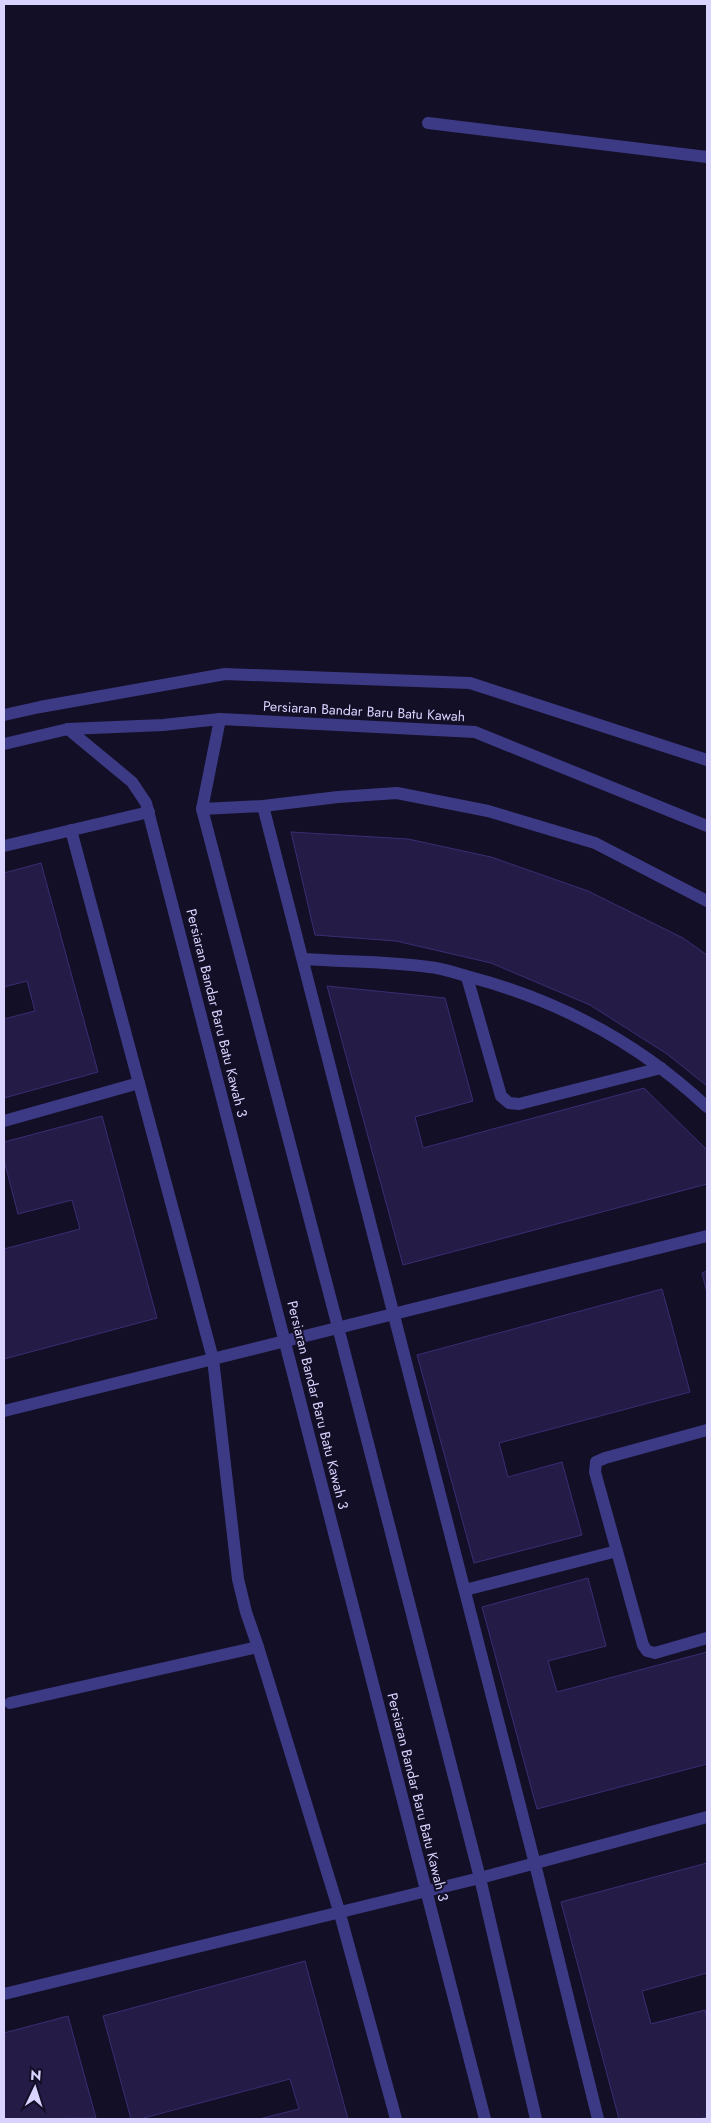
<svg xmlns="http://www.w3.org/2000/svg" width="711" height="2123" font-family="Jost,sans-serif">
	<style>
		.building { fill: #241b47; stroke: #3b2d73 }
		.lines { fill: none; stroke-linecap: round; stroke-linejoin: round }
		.service { stroke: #3d3a85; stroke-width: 12 }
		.minor { stroke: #3d3a85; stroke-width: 12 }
		.labels { text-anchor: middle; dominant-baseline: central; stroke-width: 4; stroke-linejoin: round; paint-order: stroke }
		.street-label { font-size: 14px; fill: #d9d4ff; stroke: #130f26 }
	</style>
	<rect width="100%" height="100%" fill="#130f26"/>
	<g class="building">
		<path d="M291 832 408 839 491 857 588 891 683 938 707 955V1086L667 1054 590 1005 491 963 396 941 315 935Z"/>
		<path d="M41 863 98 1072 4 1098V1019L35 1011 27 981 4 987V873Z"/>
		<path d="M327 986 445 998 473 1101 415 1117 423 1148 644 1088 707 1150V1184L403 1265Z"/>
		<path d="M102 1116 157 1318 4 1359V1249L80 1229 72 1200 18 1214 4 1160V1142Z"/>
		<path d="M707 1271V1293L702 1273Z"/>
		<path d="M662 1289 690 1392 499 1443 508 1477 562 1462 582 1535 474 1563 417 1355Z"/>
		<path d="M588 1578 606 1646 548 1661 557 1692 707 1652V1764L537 1809 482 1607Z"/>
		<path d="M707 1863V1973L642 1991 651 2024 705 2010 707 2019V2117L698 2119H619L561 1902Z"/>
		<path d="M305 1961 348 2119H259L299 2109 290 2079 140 2119H131L103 2016Z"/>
		<path d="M68 2016 96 2118 4 2119V2033Z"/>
	</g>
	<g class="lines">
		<g class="service">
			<path d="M304 959C346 962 388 961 429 967 443 968 457 974 470 977 560 1001 639 1043 707 1107"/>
			<path d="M467 977 501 1096 509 1103 519 1104 661 1068"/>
			<path d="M4 1121 139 1083"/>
			<path d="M707 1430 605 1458 596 1462 595 1472 643 1645 647 1651 655 1653 707 1638"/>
			<path d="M465 1590 617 1551"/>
			<path d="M258 1647 340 1914"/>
			<path d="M10 1703 258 1647 246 1612 238 1579 213 1359"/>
		</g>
		<g class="minor">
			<path d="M428 123 707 157"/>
			<path d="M4 715 40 707 225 674 470 683 707 760"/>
			<path d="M220 719 202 809 338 1327 480 1878 536 2119"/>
			<path d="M68 729 132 782 146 803 485 2119"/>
			<path d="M4 744 68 729 163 725 220 719 475 732 707 826"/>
			<path d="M263 806 535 1864 598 2119"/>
			<path d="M202 809 263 806 338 797 397 793 488 811 595 843 707 901"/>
			<path d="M71 830 213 1359"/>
			<path d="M4 846 149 812"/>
			<path d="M4 1411 707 1236"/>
			<path d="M340 1914 396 2119"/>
			<path d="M4 1994 480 1878 707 1817"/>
		</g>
	</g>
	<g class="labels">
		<g class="street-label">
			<text transform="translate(364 711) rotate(3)">Persiaran Bandar Baru Batu Kawah</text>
			<text transform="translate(217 1013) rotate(76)">Persiaran Bandar Baru Batu Kawah 3</text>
			<text transform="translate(318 1405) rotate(76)">Persiaran Bandar Baru Batu Kawah 3</text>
			<text transform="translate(418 1797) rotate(76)">Persiaran Bandar Baru Batu Kawah 3</text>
		</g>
	</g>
	<rect width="711" height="2123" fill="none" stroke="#d9d4ff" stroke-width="10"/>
	<g transform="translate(35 2088) rotate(4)" stroke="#130f26" stroke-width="4" paint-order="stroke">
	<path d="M0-4L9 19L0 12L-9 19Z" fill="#d9d4ff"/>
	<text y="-8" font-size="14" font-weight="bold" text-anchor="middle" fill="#d9d4ff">N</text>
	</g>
</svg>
